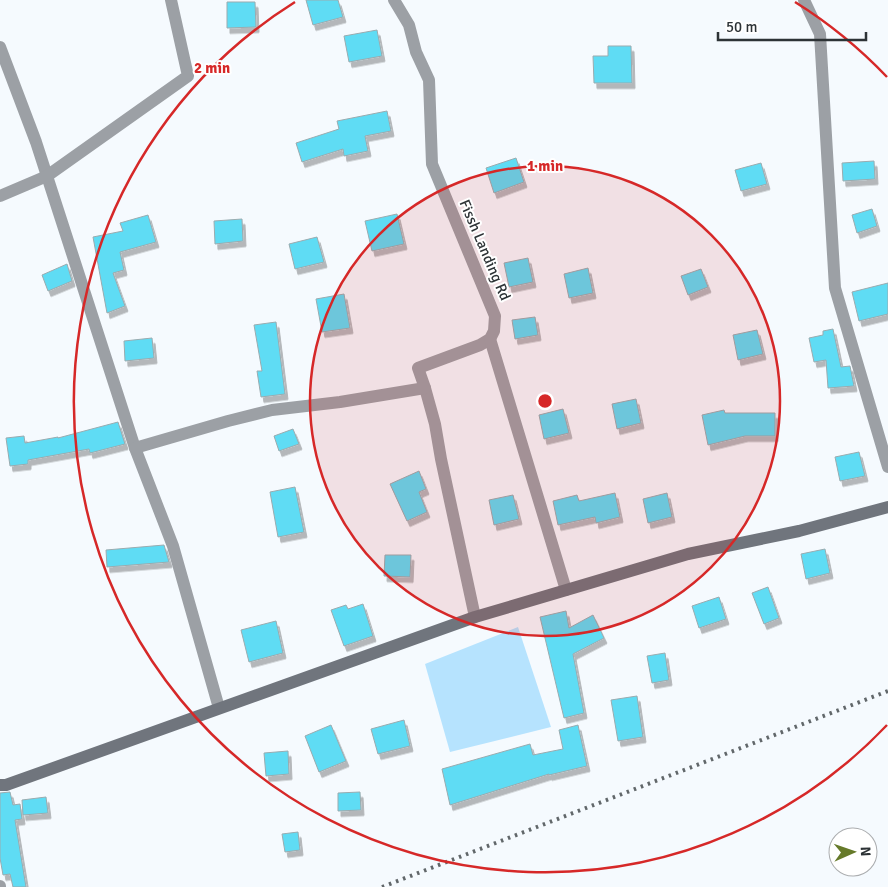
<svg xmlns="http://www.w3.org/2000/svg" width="888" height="887" font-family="Signika,sans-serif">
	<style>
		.green { fill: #b6e3fe }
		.building { fill: #5edcf4; stroke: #9aabaf; filter: url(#shadow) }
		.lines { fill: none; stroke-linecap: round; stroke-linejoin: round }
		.minor { stroke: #9ca0a5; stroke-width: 12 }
		.tertiary { stroke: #9ca0a5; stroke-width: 12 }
		.secondary { stroke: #70757d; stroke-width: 12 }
		.rail { stroke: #61676a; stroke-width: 4; stroke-dasharray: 2.5 5; stroke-linecap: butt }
		.ring { fill: none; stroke: #d62828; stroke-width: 2.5 }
		.labels { text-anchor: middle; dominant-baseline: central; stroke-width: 4; stroke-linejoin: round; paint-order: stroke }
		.street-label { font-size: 15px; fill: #2d3336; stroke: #fff }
		.centre { fill: #d62828; stroke: #fff; stroke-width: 2.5 }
		.ring-label { font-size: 15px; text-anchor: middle; font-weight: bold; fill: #d62828; stroke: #fff; stroke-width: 4; stroke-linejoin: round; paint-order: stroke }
	</style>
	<defs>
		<filter id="shadow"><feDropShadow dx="3" dy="5.5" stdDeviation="0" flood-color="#0004"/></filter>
	</defs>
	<rect width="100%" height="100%" fill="#f5fafe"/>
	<path class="green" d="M518 627 551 727 450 752 425 664Z"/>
	<g class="building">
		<path d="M306 0H338L343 17 313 25Z"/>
		<path d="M227 2H255L256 27 227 28Z"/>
		<path d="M377 30 382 56 349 62 344 36Z"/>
		<path d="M608 46H631L632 83H594L593 56H608Z"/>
		<path d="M387 111 391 131 365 136 368 151 344 156 343 149 302 162 296 143 339 129 337 121Z"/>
		<path d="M516 158 524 182 494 193 486 168Z"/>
		<path d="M874 161 875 179 843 181 842 163Z"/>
		<path d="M761 163 767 184 741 191 735 170Z"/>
		<path d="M872 209 877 226 857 233 852 215Z"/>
		<path d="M397 214 404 244 372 251 365 221Z"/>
		<path d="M148 215 156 242 120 252 124 270 113 273 125 306 107 313 93 237 123 231 120 223Z"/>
		<path d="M242 219 243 241 215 244 214 221Z"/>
		<path d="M317 237 324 262 295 269 289 244Z"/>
		<path d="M528 258 533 282 509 287 504 263Z"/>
		<path d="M67 264 72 281 48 291 42 275Z"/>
		<path d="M588 268 593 293 569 298 564 274Z"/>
		<path d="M701 269 708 287 688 295 681 276Z"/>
		<path d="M888 283V314L859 321 852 292Z"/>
		<path d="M344 294 350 328 322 332 316 299Z"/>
		<path d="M535 317 538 335 515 339 512 320Z"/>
		<path d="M276 322 285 394 261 397 257 371H262L254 325Z"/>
		<path d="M833 329 841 367 850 366 854 386 828 388 826 360 814 362 809 338 823 335V331Z"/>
		<path d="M757 330 763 354 738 360 733 335Z"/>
		<path d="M152 338 154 358 125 361 124 341Z"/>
		<path d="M636 399 641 423 617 429 612 404Z"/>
		<path d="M563 409 569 433 544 439 539 415Z"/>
		<path d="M724 410 725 413H775V436H745L708 445 702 415Z"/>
		<path d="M118 422 125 444 90 453 89 449 28 460V464L10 466 6 438 24 436 25 443 58 437V438Z"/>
		<path d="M293 429 299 444 279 451 274 436Z"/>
		<path d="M859 452 865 476 840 481 835 457Z"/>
		<path d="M419 471 426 489 419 492 427 512 407 521 390 484Z"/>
		<path d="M295 487 304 532 278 537 270 492Z"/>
		<path d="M615 493 620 517 596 523 595 517 558 525 553 501 577 495 579 501Z"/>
		<path d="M667 493 672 517 648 523 643 499Z"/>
		<path d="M513 495 519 519 494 525 489 500Z"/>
		<path d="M164 545 169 562 107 567 106 550Z"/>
		<path d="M825 549 830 573 806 579 801 554Z"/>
		<path d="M385 555H411L410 577 384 576Z"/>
		<path d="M768 587 779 618 764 624 752 593Z"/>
		<path d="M719 597 726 619 699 628 692 606Z"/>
		<path d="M363 604 373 636 344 646 331 610 346 605 348 609Z"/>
		<path d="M566 611 569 628 593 615 604 638 573 654 584 713 564 718 540 617Z"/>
		<path d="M276 621 283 653 249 662 241 630Z"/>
		<path d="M665 653 669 680 652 683 647 656Z"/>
		<path d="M637 696 643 737 618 741 611 700Z"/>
		<path d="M404 720 410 746 378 754 371 729Z"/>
		<path d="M331 725 346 761 319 772 305 736Z"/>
		<path d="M578 725 587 766 549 775V774L450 805 442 769 530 744 533 755 563 749 559 730Z"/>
		<path d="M288 751 289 774 266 776 264 753Z"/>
		<path d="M10 792 13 805 20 804 22 819 15 820 26 887H13L10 874 3 875 0 858V793Z"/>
		<path d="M360 792 361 810 338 811V793Z"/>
		<path d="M46 797 48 813 23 815 22 800Z"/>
		<path d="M298 832 300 850 285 852 282 834Z"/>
	</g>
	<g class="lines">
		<g class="minor">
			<path d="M394 0 409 25 416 52 429 80 432 164 495 316 494 331 490 339 480 345 418 368 425 388 435 424 441 459 475 617"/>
			<path d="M804 0 820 34 835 288 888 467"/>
			<path d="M0 47 36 142 135 448 173 546 219 708"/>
			<path d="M0 196 47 176 188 76 171 0"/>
			<path d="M490 339 566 590"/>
			<path d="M135 448 228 421 272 410 340 402 425 388"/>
		</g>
		<path class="tertiary" d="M0 886V887"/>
		<path class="secondary" d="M0 785H6L475 617 688 554 799 531 888 507"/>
		<path class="rail" d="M382 887 888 691"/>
	</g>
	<circle cx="545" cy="401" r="235" fill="#d62828" fill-opacity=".12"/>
	<g class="ring">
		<circle cx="545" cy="401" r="235"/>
		<path d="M887 725A471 471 0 1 1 295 2M795 2A471 471 0 0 1 887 77"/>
	</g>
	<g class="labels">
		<g class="street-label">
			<text transform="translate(485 250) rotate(67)">Fissh Landing Rd</text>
		</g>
	</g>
	<circle cx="545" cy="401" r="8" class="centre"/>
	<g class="ring-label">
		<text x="212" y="73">2 min</text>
		<text x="545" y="171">1 min</text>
	</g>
	<g transform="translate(853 852) rotate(88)"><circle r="24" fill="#ffffff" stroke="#abadaf"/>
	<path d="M0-4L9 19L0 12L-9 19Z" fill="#667a2a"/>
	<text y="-8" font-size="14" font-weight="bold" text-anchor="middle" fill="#2d3336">N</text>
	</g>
	<path d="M718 32v8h148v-8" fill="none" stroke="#2d3336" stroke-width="2.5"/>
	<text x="726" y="32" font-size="15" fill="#2d3336" stroke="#ffffff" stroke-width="4" paint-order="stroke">50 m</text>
</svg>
